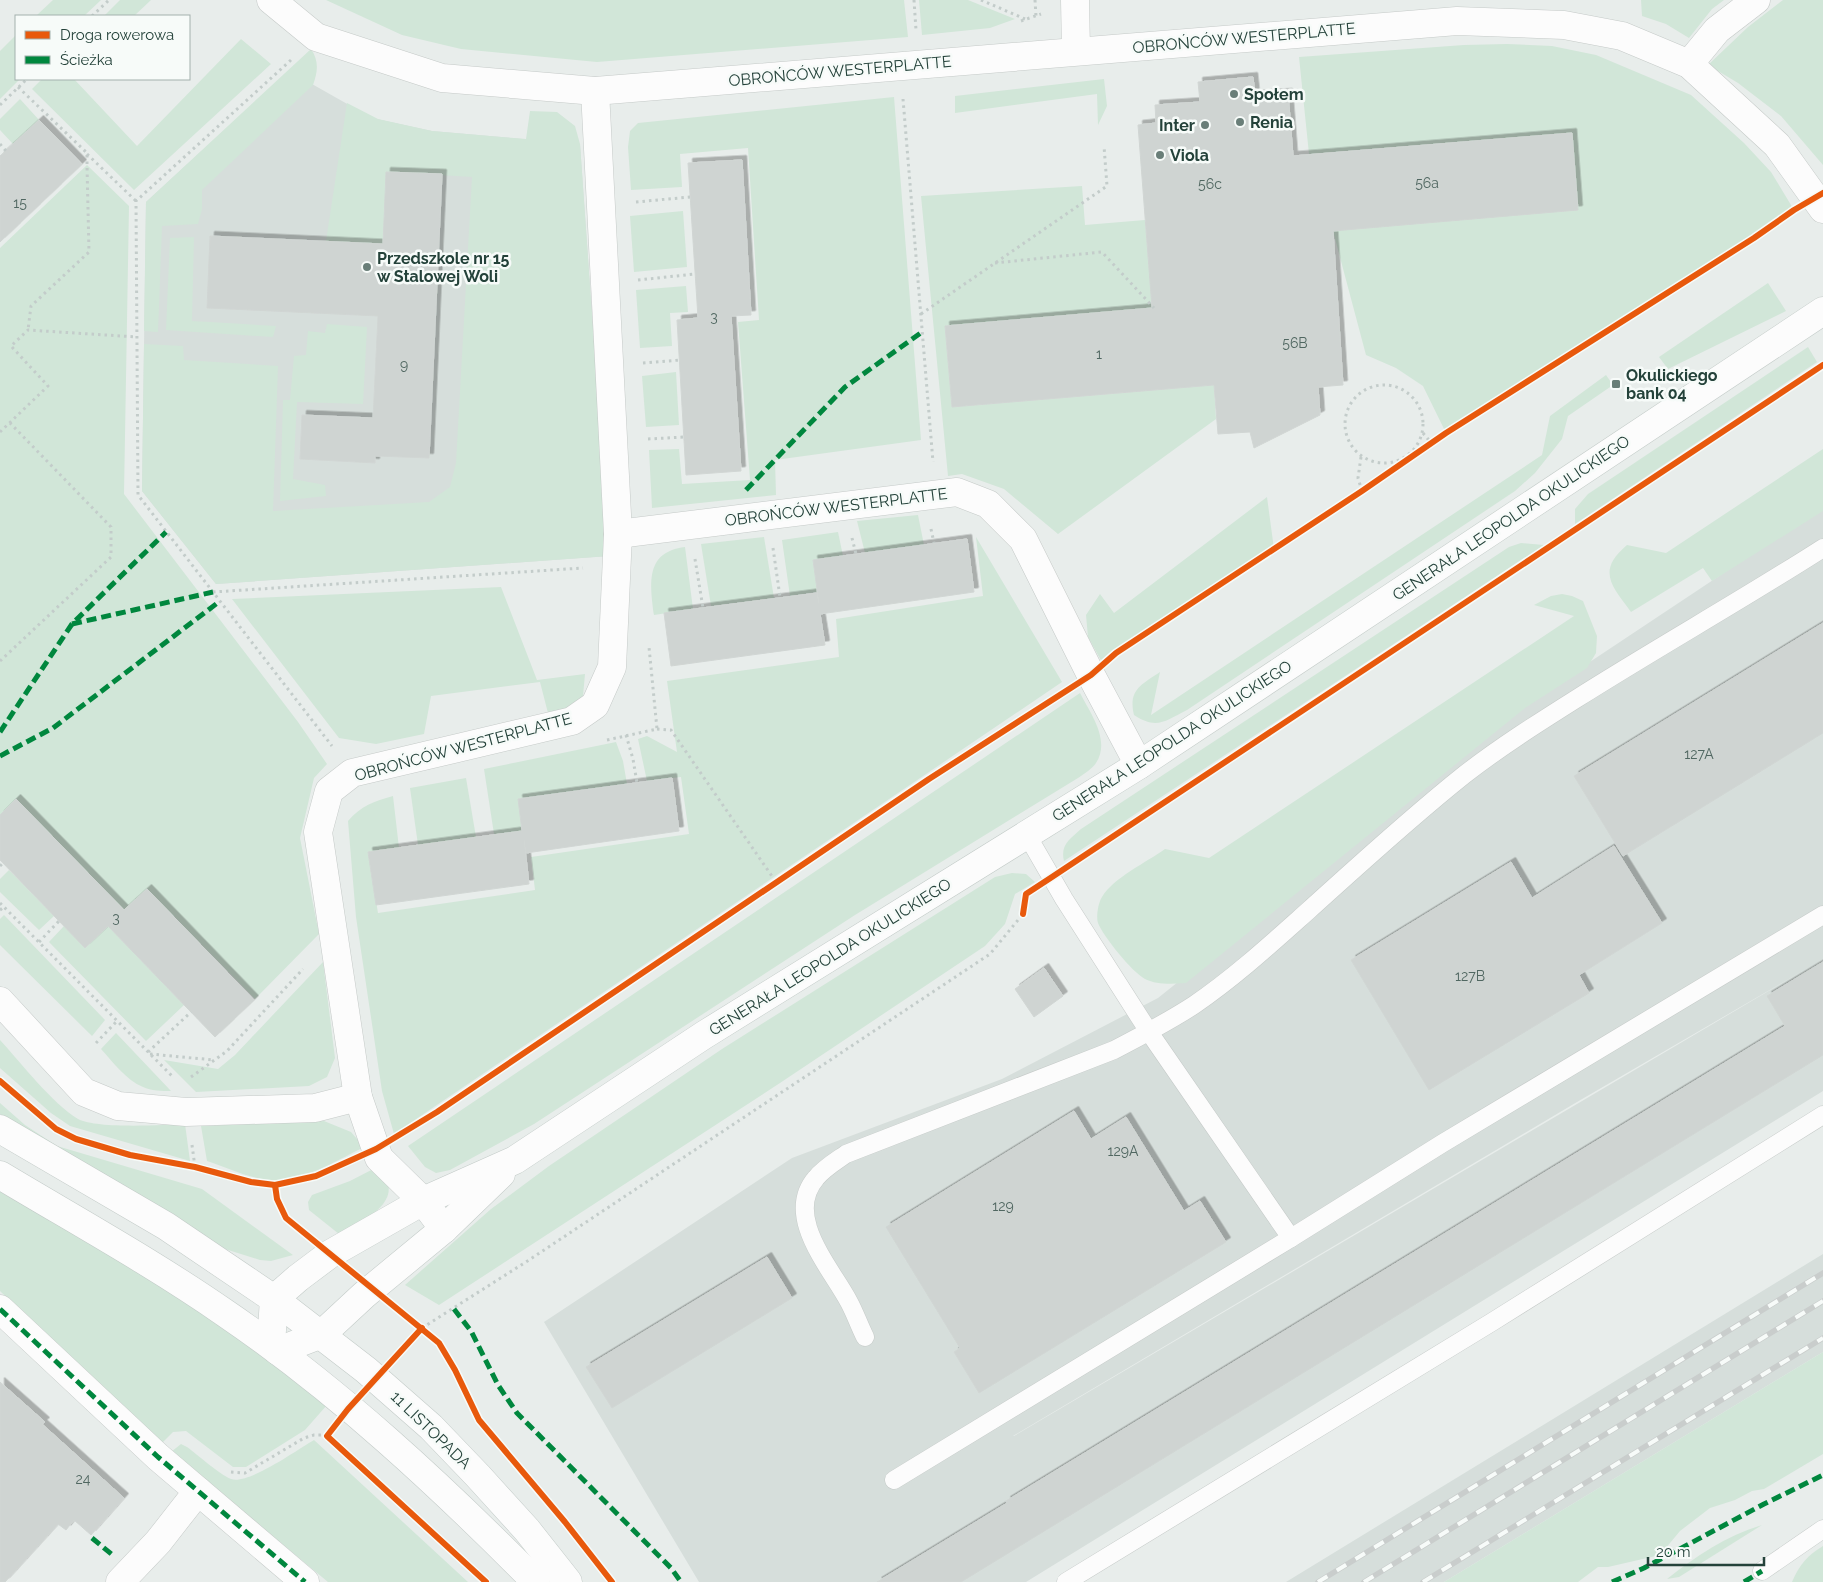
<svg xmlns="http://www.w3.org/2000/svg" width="1823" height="1582" font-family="Raleway,sans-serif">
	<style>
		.built { fill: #d6dedb; fill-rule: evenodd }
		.green { fill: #d1e6d8 }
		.building { fill: #cfd4d2; stroke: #d1d6d4; filter: url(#shadow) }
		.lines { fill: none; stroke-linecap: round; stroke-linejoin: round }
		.lane-casing { stroke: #c5cac8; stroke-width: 19 }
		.street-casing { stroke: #c5cac8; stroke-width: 29 }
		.secondary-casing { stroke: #c3cbc8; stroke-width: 29 }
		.path { stroke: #c3ccca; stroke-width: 3; stroke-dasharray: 2.5 4; stroke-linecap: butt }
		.lane { stroke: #fcfcfc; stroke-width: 18 }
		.street { stroke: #fcfcfc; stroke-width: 28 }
		.secondary { stroke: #fcfcfc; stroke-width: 28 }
		.rail-casing { stroke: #c9cdcc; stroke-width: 5.5 }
		.rail { stroke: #f7fbf9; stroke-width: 4; stroke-dasharray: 11; stroke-linecap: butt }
		.quiet { stroke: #00873e; stroke-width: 5; stroke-dasharray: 10 5; stroke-linecap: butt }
		.cycleway-casing { stroke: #f7fbf9; stroke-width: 9 }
		.cycleway { stroke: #e8590c; stroke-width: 6 }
		.poi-dot { fill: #697e78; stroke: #f7fbf9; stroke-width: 2 }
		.labels { text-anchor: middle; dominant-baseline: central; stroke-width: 5; stroke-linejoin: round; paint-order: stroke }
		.number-label { font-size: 14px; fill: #506761 }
		.street-label { font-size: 16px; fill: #24423a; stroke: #f7fbf9 }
		.poi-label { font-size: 16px; font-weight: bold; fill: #24423a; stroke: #f7fbf9; text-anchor: start }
	</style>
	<defs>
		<filter id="shadow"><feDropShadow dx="4.5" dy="-4.5" stdDeviation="0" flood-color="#0004"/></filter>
	</defs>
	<rect width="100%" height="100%" fill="#e8edeb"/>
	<g class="built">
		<path d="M289 71 372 118 432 131 580 144 609 556 216 584 142 491 146 202Z"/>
		<path d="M1823 507V1091L1026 1582H699L544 1322 792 1158 1002 1079 1158 998 1522 707ZM1811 966 1014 1436H1013L1577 1102Z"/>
		<path d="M1823 1254V1352L1444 1582H1286Z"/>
	</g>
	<g class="green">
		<path d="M53 0H101L84 16H36Z"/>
		<path d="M120 0H151L134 16H104Z"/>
		<path d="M326 0H904L908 37 597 62 461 49 402 35Z"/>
		<path d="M919 0H968L1015 19 990 28 922 35Z"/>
		<path d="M1641 0H1724L1712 9 1689 38 1666 24 1642 16Z"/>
		<path d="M1783 0H1823V165L1781 116 1738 83 1708 65 1748 27Z"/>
		<path d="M16 35V79H20L0 99V51Z"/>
		<path d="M241 39 271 64 134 190 32 89 42 79H74L137 146Z"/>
		<path d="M1507 44 1552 46 1596 55 1691 95 1744 143 1771 172 1794 210 1699 273 1446 433 1423 386 1396 368 1366 355 1333 231 1571 133 1309 154 1299 57 1464 45Z"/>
		<path d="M311 49C319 61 318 71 313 85L202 190V209L198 224 162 226 158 332 144 331 146 202Z"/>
		<path d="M1104 79 1107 106 1098 125 1097 94 955 113V96Z"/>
		<path d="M894 97 921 440 775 460 776 495 652 508 649 450 679 449 682 484 750 480 738 322 759 320 748 148 680 154 682 187 631 190 628 147 630 131 638 123Z"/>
		<path d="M20 99 39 120 13 144 0 130V119Z"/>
		<path d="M347 103 378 119 432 131 526 139 530 111 557 112 575 126 580 144 609 556 216 584 142 491 144 344 183 346 184 360 278 366 273 511 429 502 450 487 456 463 472 177 387 172 383 244 326 241Z"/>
		<path d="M87 165 129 206 124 494 298 722 327 764 314 778 300 838 319 934 255 999 147 889 124 910 16 799 0 815V248Z"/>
		<path d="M1082 186 1085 225 1145 220 1149 268 1206 304 945 326 952 407 1214 385 1216 419 1058 534 1004 489 962 474 948 476 921 196Z"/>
		<path d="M683 211 687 267 634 272 630 216Z"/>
		<path d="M194 237 192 321 276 326 273 337 166 330 170 238Z"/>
		<path d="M1768 283 1786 311 1668 369 1659 357Z"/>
		<path d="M686 286 688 312 670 313 672 346 640 348 636 290Z"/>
		<path d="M327 324 367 327 363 404 297 402 293 479 325 485 326 496 280 501 283 400H290L294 356 306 355 308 331 325 333Z"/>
		<path d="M1808 347 1817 362 1575 524V509L1588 494Z"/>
		<path d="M676 372 679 425 646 427 642 376Z"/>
		<path d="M1606 375 1613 385 1568 416 1562 439 1535 473 1515 491 1187 710C1165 721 1157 730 1134 715 1128 690 1141 685 1160 672L1151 715 1542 455 1550 416Z"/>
		<path d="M1823 449V511L1712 581 1703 568 1631 612C1612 586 1596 571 1627 545L1666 553Z"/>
		<path d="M1267 497 1274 549 1116 653 1103 664 1088 637 1086 615 1100 594 1114 613Z"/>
		<path d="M918 515 924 545 865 553 857 521Z"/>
		<path d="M838 532 843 556 817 592 790 596 782 540Z"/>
		<path d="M764 537 774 598 711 606 701 544Z"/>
		<path d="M976 537 1062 682 394 1134 382 1091 356 917 348 821C361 806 374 801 393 796L399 848 368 852 378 913 535 890 531 857 689 834 681 777 647 781 638 739 647 736 677 752 667 681 839 657 836 619 983 596Z"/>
		<path d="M1521 543 1544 545 1064 861C1060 845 1070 839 1081 829L1509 547Z"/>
		<path d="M685 547 693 609 654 615C650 583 645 552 685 547Z"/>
		<path d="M501 587 537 680 585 674 583 696 569 710 549 717 540 682 431 696 424 734 376 744 339 738 232 599Z"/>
		<path d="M1562 594 1572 596 1583 601 1597 636 1596 653 1587 668 1525 708 1186 983C1172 984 1157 985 1145 979 1132 972 1103 936 1098 923 1096 917 1098 903 1102 897 1113 878 1147 862 1165 849L1209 858 1574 616 1534 605 1551 596Z"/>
		<path d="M1080 693C1090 713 1111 740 1096 763 1092 769 1084 774 1078 778L855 915 534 1124 450 1170 436 1173 425 1167 408 1146Z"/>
		<path d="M616 742 623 761 627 784 518 799 522 831 494 834 484 769Z"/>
		<path d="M466 778 476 837 418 845 410 788Z"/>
		<path d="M9 870 54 916 39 930 0 892V879Z"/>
		<path d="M1012 873 1026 874 1035 882 1015 894 1005 924 985 946 780 1083 439 1305 405 1285 491 1209 549 1166 722 1049 995 877Z"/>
		<path d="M4 915 105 1020 92 1036 0 945V919Z"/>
		<path d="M64 926 85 948 108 926 184 1005 146 1041 49 942Z"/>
		<path d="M323 962 335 1058 327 1077 309 1086 196 1092 164 1060 218 1069 235 1055Z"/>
		<path d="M116 1033 171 1091C162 1091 151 1091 143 1087 126 1080 113 1062 101 1049Z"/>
		<path d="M0 1040C21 1063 52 1103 78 1119 97 1129 162 1125 185 1124L190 1161 70 1126 51 1113 0 1068Z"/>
		<path d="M0 1103 25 1125 57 1146 202 1189 293 1255 271 1261 260 1260 225 1249 180 1220 0 1114Z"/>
		<path d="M324 1121 351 1132 364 1147C342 1158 306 1179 282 1180 256 1182 231 1169 207 1161L201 1126Z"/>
		<path d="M379 1166C382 1171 386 1177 388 1183 395 1208 356 1224 339 1234L309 1210 308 1202 312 1195 350 1181Z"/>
		<path d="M0 1189 91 1242 236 1335 327 1405 305 1430 246 1467H233L186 1431 173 1432 161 1444 87 1376 0 1291Z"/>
		<path d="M1823 1352V1454L1764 1489 1752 1491 1735 1500 1710 1508 1680 1531 1660 1555 1608 1567H1598L1578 1582H1444Z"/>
		<path d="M314 1440 468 1582H328L171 1452 181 1444 187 1447C198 1455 219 1474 231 1479 248 1485 297 1450 314 1440Z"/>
		<path d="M1762 1525 1679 1577 1667 1579C1696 1556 1726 1536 1762 1525Z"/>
		<path d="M1823 1546V1582H1792C1799 1565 1808 1555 1823 1546Z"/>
	</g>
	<g class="building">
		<path d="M1253 77 1255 95 1288 93 1293 156 1572 133 1578 210 1333 231 1343 385 1318 387 1320 415 1254 448 1250 432 1218 434 1214 385 952 407 945 326 1152 308 1138 125 1156 123 1155 105 1200 102 1198 82Z"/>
		<path d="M39 120 82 164 0 242V156Z"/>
		<path d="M742 160 751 315 731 316 741 471 686 475 677 320 698 318 688 163Z"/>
		<path d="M386 172 442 174 429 458 375 456V463L300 459 302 415 373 418 378 316 207 308 210 236 383 244Z"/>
		<path d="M967 539 974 592 820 614 825 645 671 666 664 613 817 593 819 604 813 560Z"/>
		<path d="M1823 623V733L1623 856 1574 776Z"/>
		<path d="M672 778 679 831 526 853 524 840 529 884 376 905 368 852 522 831 518 799Z"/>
		<path d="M16 799 124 910 147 889 254 1000 215 1037 108 926 85 948 0 860V815Z"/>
		<path d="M1614 846 1662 923 1579 975 1589 993 1429 1090 1351 960 1511 862 1532 898Z"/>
		<path d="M1823 962V1055L961 1582H877L1007 1503 1006 1501 1785 1026 1767 996Z"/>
		<path d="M1044 968 1063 996 1034 1017 1015 989Z"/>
		<path d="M1074 1111 1091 1139 1126 1117 1184 1211 1200 1201 1226 1242 979 1393 954 1352 960 1348 886 1227Z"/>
		<path d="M767 1257 792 1298 612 1408 586 1367Z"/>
		<path d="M0 1382 45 1422 42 1424 124 1498 91 1535 74 1520 66 1530 58 1524 5 1582H0Z"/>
	</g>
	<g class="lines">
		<g class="lane-casing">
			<g id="lane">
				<path d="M1027 835 1064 899 1149 1032 1291 1238"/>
				<path d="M865 1337C859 1325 855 1313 849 1302 831 1268 783 1216 816 1178 824 1168 836 1161 846 1154L1114 1050C1141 1036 1168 1022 1194 1005 1235 977 1272 943 1309 910 1360 864 1410 818 1464 775 1500 747 1538 723 1576 699 1658 647 1742 600 1823 548"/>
				<path d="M894 1480 1291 1238 1443 1143 1823 915"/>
				<path d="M1762 1571 1823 1529"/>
				<path d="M1066 1582 1492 1322 1823 1115"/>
			</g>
		</g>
		<g class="street-casing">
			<g id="street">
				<path d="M271 0 316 37 442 78 595 91 1457 21 1564 25 1622 36 1689 64 1777 145 1823 209"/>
				<path d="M1075 0 1076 51"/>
				<path d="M1689 64 1717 30 1756 0"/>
				<path d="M618 534 957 492 988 504 1023 539 1091 675 1139 765"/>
				<path d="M0 1001 84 1092 118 1106 186 1112 315 1108 358 1097"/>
				<path d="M444 1229 423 1201 379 1158 358 1097 318 832 329 791 352 773 572 721 595 705 612 667 618 534 595 91"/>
				<path d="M0 1309 158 1457 305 1582"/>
				<path d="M120 1582 158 1542 198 1491"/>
			</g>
		</g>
		<g class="secondary-casing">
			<g id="secondary">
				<path d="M0 1129 166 1226 274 1299 366 1370 431 1427 478 1476 527 1530 568 1582"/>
				<path d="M0 1175C75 1220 153 1263 225 1313 338 1390 440 1485 536 1582"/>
				<path d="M271 1345 274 1299 298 1278 330 1254 423 1201 515 1160 704 1035 1139 765 1823 311"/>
				<path d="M278 1351 322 1334 364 1295 444 1229 501 1174"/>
			</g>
		</g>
		<g class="path">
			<path d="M914 0 916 30"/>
			<path d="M981 0 1025 19"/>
			<path d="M1035 0 1036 16"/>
			<path d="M92 16 109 0"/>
			<path d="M1021 21 1041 14"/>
			<path d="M291 60 136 201 138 495 332 746"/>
			<path d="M18 87 87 153V165L89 252 31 306 28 330"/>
			<path d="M903 99 933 462"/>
			<path d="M0 105 27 79"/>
			<path d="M0 144 6 151"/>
			<path d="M87 154 136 201"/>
			<path d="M636 202 690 197"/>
			<path d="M995 263 1102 252 1154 308"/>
			<path d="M638 280 695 274"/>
			<path d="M921 314 1107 186 1104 146"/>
			<path d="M643 363 680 360"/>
			<circle cx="1384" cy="424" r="39"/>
			<path d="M0 432 48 386 11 346 28 330 137 337"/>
			<path d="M1423 433 1432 444"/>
			<path d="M648 439 684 437"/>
			<path d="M1361 457 1358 478 1362 491"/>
			<path d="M931 529 934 543"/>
			<path d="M852 538 856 554"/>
			<path d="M773 548 780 597"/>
			<path d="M695 559 703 608"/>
			<path d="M213 592 583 568"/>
			<path d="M0 661 111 557V527L10 423"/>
			<path d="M657 729 671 730 776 882"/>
			<path d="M626 735 633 759 637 783"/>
			<path d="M607 740 657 729 649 647"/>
			<path d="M0 866 3 863"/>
			<path d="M0 903 172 1076"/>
			<path d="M0 910 4 907"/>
			<path d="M39 942 59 921"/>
			<path d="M96 1043 117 1021"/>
			<path d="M148 1052 191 1012"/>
			<path d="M150 1054 214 1060"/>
			<path d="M191 1077 227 1051 303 969"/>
			<path d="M192 1145 195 1167"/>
			<path d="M422 1328 529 1260 990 954 1023 914"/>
			<path d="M231 1472 245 1473 304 1438 314 1435H327"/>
		</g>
		<use href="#lane" class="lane"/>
		<use href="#street" class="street"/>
		<use href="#secondary" class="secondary"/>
		<g class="rail-casing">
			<g id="rail">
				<path d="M1318 1582 1823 1273"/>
				<path d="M1364 1582 1823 1301"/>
				<path d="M1423 1582 1823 1338"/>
			</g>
		</g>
		<use href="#rail" class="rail"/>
		<g class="quiet">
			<path d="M746 490 845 387 922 332"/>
			<path d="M72 624 213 592"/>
			<path d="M0 732 72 624 166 532"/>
			<path d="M0 756 53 728 220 601"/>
			<path d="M0 1309 158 1457 305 1582"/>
			<path d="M454 1309 471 1331 498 1385 517 1413 671 1568 681 1582"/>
			<path d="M92 1538 115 1557"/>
			<path d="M1612 1582 1644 1568 1764 1504 1823 1475"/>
			<path d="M1744 1582 1762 1571"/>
		</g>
		<g class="cycleway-casing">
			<g id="cycleway">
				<path d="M1023 914 1026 894 1052 877 1823 365"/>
				<path d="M0 1081 56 1129 76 1139 130 1155 195 1167 251 1182 275 1185 316 1176 376 1149 437 1112 929 779 1091 675 1116 653 1362 491 1446 433 1754 238 1794 210 1823 193"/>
				<path d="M275 1185 277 1199 286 1218 439 1343 455 1370 479 1420 565 1522 612 1582"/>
				<path d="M422 1328 348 1409 327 1436 486 1582"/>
			</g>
		</g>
		<use href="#cycleway" class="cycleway"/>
	</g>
	<g class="poi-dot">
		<circle cx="1234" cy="94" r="5"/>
		<circle cx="1240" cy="122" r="5"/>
		<circle cx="1205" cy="125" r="5"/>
		<circle cx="1160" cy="155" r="5"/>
		<circle cx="367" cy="267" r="5"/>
		<rect x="1611" y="379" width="10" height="10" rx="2.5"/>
	</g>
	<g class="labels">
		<g class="number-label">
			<text x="1427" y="183">56a</text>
			<text x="1210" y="184">56c</text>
			<text x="20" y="203">15</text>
			<text x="714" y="317">3</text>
			<text x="1295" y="343">56B</text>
			<text x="1099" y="354">1</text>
			<text x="404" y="365">9</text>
			<text x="1699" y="754">127A</text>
			<text x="116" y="918">3</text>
			<text x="1470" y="976">127B</text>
			<text x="1123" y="1151">129A</text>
			<text x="1003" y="1206">129</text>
			<text x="83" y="1479">24</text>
		</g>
		<g class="street-label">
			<text transform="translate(1244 38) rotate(-5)">OBROŃCÓW WESTERPLATTE</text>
			<text transform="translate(840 71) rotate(-5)">OBROŃCÓW WESTERPLATTE</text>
			<text transform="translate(836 507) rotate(-7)">OBROŃCÓW WESTERPLATTE</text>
			<text transform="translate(1511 518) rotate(-34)">GENERAŁA LEOPOLDA OKULICKIEGO</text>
			<text transform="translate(1172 741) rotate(-33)">GENERAŁA LEOPOLDA OKULICKIEGO</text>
			<text transform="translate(463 747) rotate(-15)">OBROŃCÓW WESTERPLATTE</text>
			<text transform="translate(830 957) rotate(-32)">GENERAŁA LEOPOLDA OKULICKIEGO</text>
			<text transform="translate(431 1430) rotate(44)">11 LISTOPADA</text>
		</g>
		<g class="poi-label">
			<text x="1244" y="94">Społem</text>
			<text x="1250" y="122">Renia</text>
			<text x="1195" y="125" text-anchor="end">Inter</text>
			<text x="1170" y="155">Viola</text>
			<text x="377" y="258">Przedszkole nr 15<tspan x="377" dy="18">w Stalowej Woli</tspan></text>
			<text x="1626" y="375">Okulickiego<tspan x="1626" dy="18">bank 04</tspan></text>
		</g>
	</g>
	<rect x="15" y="15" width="175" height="65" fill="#f7fbf9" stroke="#a3b1ad"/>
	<rect x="25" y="31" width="25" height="8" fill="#e8590c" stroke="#a3b1ad"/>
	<text x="60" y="40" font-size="15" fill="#24423a">Droga rowerowa</text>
	<rect x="25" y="56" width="25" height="8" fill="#00873e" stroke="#a3b1ad"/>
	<text x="60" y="65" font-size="15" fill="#24423a">Ścieżka</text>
	<path d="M1648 1557v8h116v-8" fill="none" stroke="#24423a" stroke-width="2.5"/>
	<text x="1656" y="1557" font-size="15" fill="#24423a" stroke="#f7fbf9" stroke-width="4" paint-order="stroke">20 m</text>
</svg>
